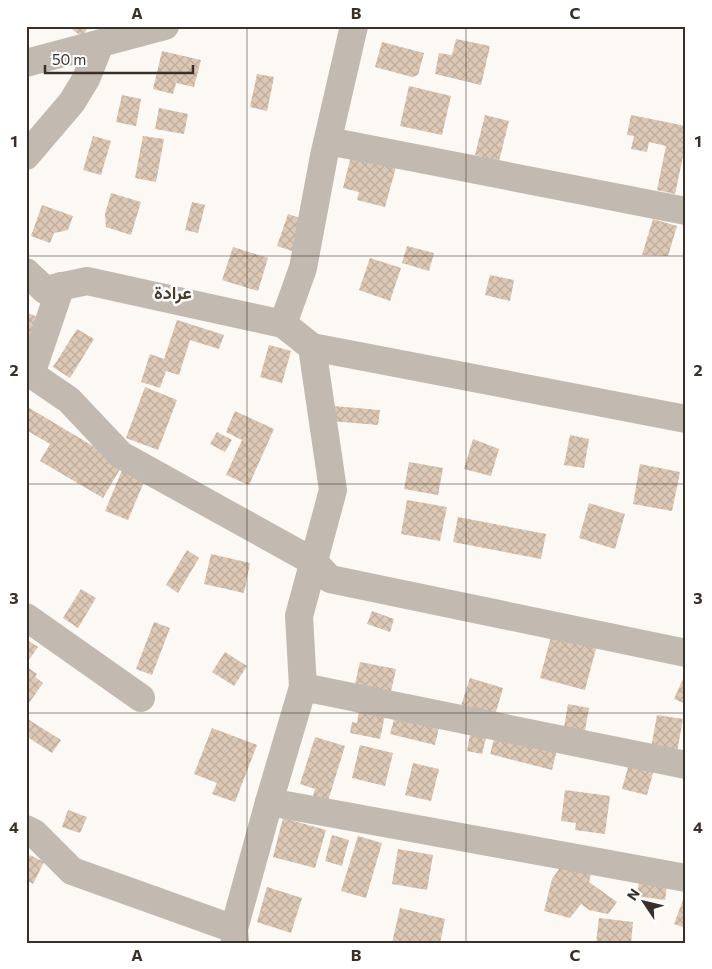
<svg xmlns="http://www.w3.org/2000/svg" width="712" height="969" font-family="Commissioner,Vazirmatn,sans-serif">
	<style>
		.building { fill: url(#building-cross-hatch) }
		.lines { fill: none; stroke-linecap: round; stroke-linejoin: round }
		.minor { stroke: #c2b9b1; stroke-width: 28 }
		.grid { fill: none; stroke: #393129; stroke-width: 1; stroke-opacity: 0.55 }
		.labels { text-anchor: middle; dominant-baseline: central; stroke-width: 5; stroke-linejoin: round; paint-order: stroke }
		.quarter-label { font-size: 18px; font-weight: bold; fill: #493a2a; stroke: #fff }
		.neatline { fill: none; stroke: #393129; stroke-width: 2 }
		.grid-label { font-size: 16px; text-anchor: middle; font-weight: bold; fill: #393129 }
	</style>
	<defs>
		<pattern id="building-cross-hatch" width="8" height="8" patternUnits="userSpaceOnUse" patternTransform="scale(1.25)"><rect width="8" height="8" fill="#dcc8b5"/><path d="M0 0l8 8M0 8l8-8" fill="none" stroke="#beac9c"/></pattern>
	</defs>
	<rect width="100%" height="100%" fill="#fcf8f4"/>
	<g class="building">
		<path d="M68 26H89L82 37Z"/>
		<path d="M456 39 490 46 481 85 435 74 439 53 452 55Z"/>
		<path d="M382 42 424 53 418 75 412 77 375 67Z"/>
		<path d="M162 51 201 60 194 87 176 83 173 94 153 89Z"/>
		<path d="M257 74 274 77 267 111 250 107Z"/>
		<path d="M409 86 451 96 442 135 400 126Z"/>
		<path d="M122 95 141 99 136 126 116 122Z"/>
		<path d="M159 108 188 114 184 134 155 129Z"/>
		<path d="M485 115 509 121 499 161 475 155Z"/>
		<path d="M631 115 686 126V142L675 194 657 190 666 146 649 142 647 152 631 149 634 136 627 135Z"/>
		<path d="M93 136 111 141 101 175 83 170Z"/>
		<path d="M143 136 164 139 156 182 135 178Z"/>
		<path d="M351 156 396 167 385 207 357 200 359 192 343 188Z"/>
		<path d="M111 193 141 202 131 235 106 227 105 214Z"/>
		<path d="M192 202 205 205 198 233 185 230Z"/>
		<path d="M42 205 73 216 68 230 54 233 50 243 31 236Z"/>
		<path d="M288 214 306 220 295 252 277 246Z"/>
		<path d="M653 219 677 226 668 256 642 255Z"/>
		<path d="M407 246 434 253 429 271 402 263Z"/>
		<path d="M233 247 268 258 258 291 222 280Z"/>
		<path d="M370 258 401 268 390 301 359 290Z"/>
		<path d="M490 275 514 280 510 301 485 295Z"/>
		<path d="M26 312 40 318 30 337 26 335Z"/>
		<path d="M177 320 224 335 219 349 190 340 179 375 166 371 160 388 141 382 150 354 164 359Z"/>
		<path d="M77 329 94 339 70 378 53 367Z"/>
		<path d="M269 345 291 351 282 383 260 377Z"/>
		<path d="M145 387 177 400 158 450 126 438Z"/>
		<path d="M26 406 123 464 103 498 40 461 50 444 26 430Z"/>
		<path d="M333 406 380 410 378 425 331 421Z"/>
		<path d="M235 411 274 429 249 485 226 475 242 440 226 432Z"/>
		<path d="M217 432 232 440 225 452 210 444Z"/>
		<path d="M570 435 589 439 584 468 564 465Z"/>
		<path d="M473 439 499 449 491 476 464 469Z"/>
		<path d="M409 462 443 468 438 495 404 489Z"/>
		<path d="M640 464 680 472 672 511 633 504Z"/>
		<path d="M123 468 146 477 128 520 105 511Z"/>
		<path d="M407 500 447 507 440 541 401 534Z"/>
		<path d="M589 503 625 514 615 549 579 538Z"/>
		<path d="M458 517 546 534 541 559 453 542Z"/>
		<path d="M187 550 199 558 178 593 166 585Z"/>
		<path d="M211 554 250 563 244 593 204 584Z"/>
		<path d="M81 589 96 598 78 628 63 618Z"/>
		<path d="M372 611 394 619 390 632 367 624Z"/>
		<path d="M154 622 170 628 152 675 136 669Z"/>
		<path d="M553 629 598 641 585 690 540 678Z"/>
		<path d="M26 639 38 647 26 664Z"/>
		<path d="M225 652 247 666 234 686 212 672Z"/>
		<path d="M360 662 396 669 389 700 353 693Z"/>
		<path d="M26 666 37 674 35 677 43 683 29 703 26 701Z"/>
		<path d="M686 672V704L674 699Z"/>
		<path d="M470 678 503 688 494 719 460 709Z"/>
		<path d="M568 704 589 708 584 736 563 733Z"/>
		<path d="M359 710 385 715 380 739 350 733 352 722 357 723Z"/>
		<path d="M396 712 440 723 435 745 390 734Z"/>
		<path d="M657 715 683 719 677 752 651 748Z"/>
		<path d="M26 718 61 740 52 753 26 736Z"/>
		<path d="M212 728 257 745 235 802 212 794 217 783 194 774Z"/>
		<path d="M496 732 557 749 552 770 490 754Z"/>
		<path d="M470 735 486 738 482 754 467 751Z"/>
		<path d="M315 737 345 746 328 801 313 796 315 789 300 784Z"/>
		<path d="M360 745 393 753 385 786 352 778Z"/>
		<path d="M631 756 656 762 647 795 622 789Z"/>
		<path d="M413 763 439 769 431 801 405 795Z"/>
		<path d="M565 790 610 796 605 834 575 830 576 823 561 821Z"/>
		<path d="M68 810 87 817 80 833 62 827Z"/>
		<path d="M283 818 326 830 315 868 273 857Z"/>
		<path d="M332 835 349 840 342 866 325 861Z"/>
		<path d="M358 836 382 843 366 898 341 891Z"/>
		<path d="M398 849 433 855 427 890 392 884Z"/>
		<path d="M30 855 44 862 33 884 26 880V863Z"/>
		<path d="M566 859 593 866 589 882 617 902 608 914 589 910 581 904 570 918 544 911 552 879Z"/>
		<path d="M639 882 667 886 665 900 637 896Z"/>
		<path d="M267 887 302 898 291 933 257 922Z"/>
		<path d="M686 892V928L674 924Z"/>
		<path d="M400 908 445 919 440 943H392Z"/>
		<path d="M599 918 633 922 631 943H596Z"/>
	</g>
	<g class="lines">
		<g class="minor">
			<path d="M26 63 165 26"/>
			<path d="M328 141 686 211"/>
			<path d="M26 156 72 102 86 79 100 44"/>
			<path d="M26 272 45 290 87 281 283 324 312 347 686 419"/>
			<path d="M61 286 31 374 69 400 121 455 314 562 330 579 686 653"/>
			<path d="M283 324 303 268 324 156 354 26"/>
			<path d="M26 617 141 698"/>
			<path d="M303 687 686 765"/>
			<path d="M269 802 303 687 299 616 333 490 312 347"/>
			<path d="M26 829 34 833 72 871 234 929 235 943"/>
			<path d="M234 929 269 802 686 878"/>
		</g>
	</g>
	<path class="grid" d="M247 26V943M466 26V943M26 256H686M26 484H686M26 713H686"/>
	<g class="labels">
		<g class="quarter-label">
			<text x="173" y="292">عرادة</text>
		</g>
	</g>
	<rect width="712" height="969" fill="none" stroke="#ffffff" stroke-width="55"/>
	<g transform="translate(644 902) rotate(305)" stroke="#ffffff" stroke-width="4" paint-order="stroke">
	<path d="M0-4L9 19L0 12L-9 19Z" fill="#393129"/>
	<text y="-8" font-size="14" font-weight="bold" text-anchor="middle" fill="#393129">N</text>
	</g>
	<path d="M45 65v8h148v-8" fill="none" stroke="#393129" stroke-width="2.5"/>
	<text x="52" y="65" font-size="15" fill="#393129" stroke="#ffffff" stroke-width="4" paint-order="stroke">50 m</text>
	<rect x="28" y="28" width="656" height="914" class="neatline"/>
	<g class="grid-label">
		<text x="137" y="19">A</text>
		<text x="356" y="19">B</text>
		<text x="575" y="19">C</text>
		<text x="14" y="147">1</text>
		<text x="698" y="147">1</text>
		<text x="14" y="376">2</text>
		<text x="698" y="376">2</text>
		<text x="14" y="604">3</text>
		<text x="698" y="604">3</text>
		<text x="14" y="833">4</text>
		<text x="698" y="833">4</text>
		<text x="137" y="961">A</text>
		<text x="356" y="961">B</text>
		<text x="575" y="961">C</text>
	</g>
</svg>
